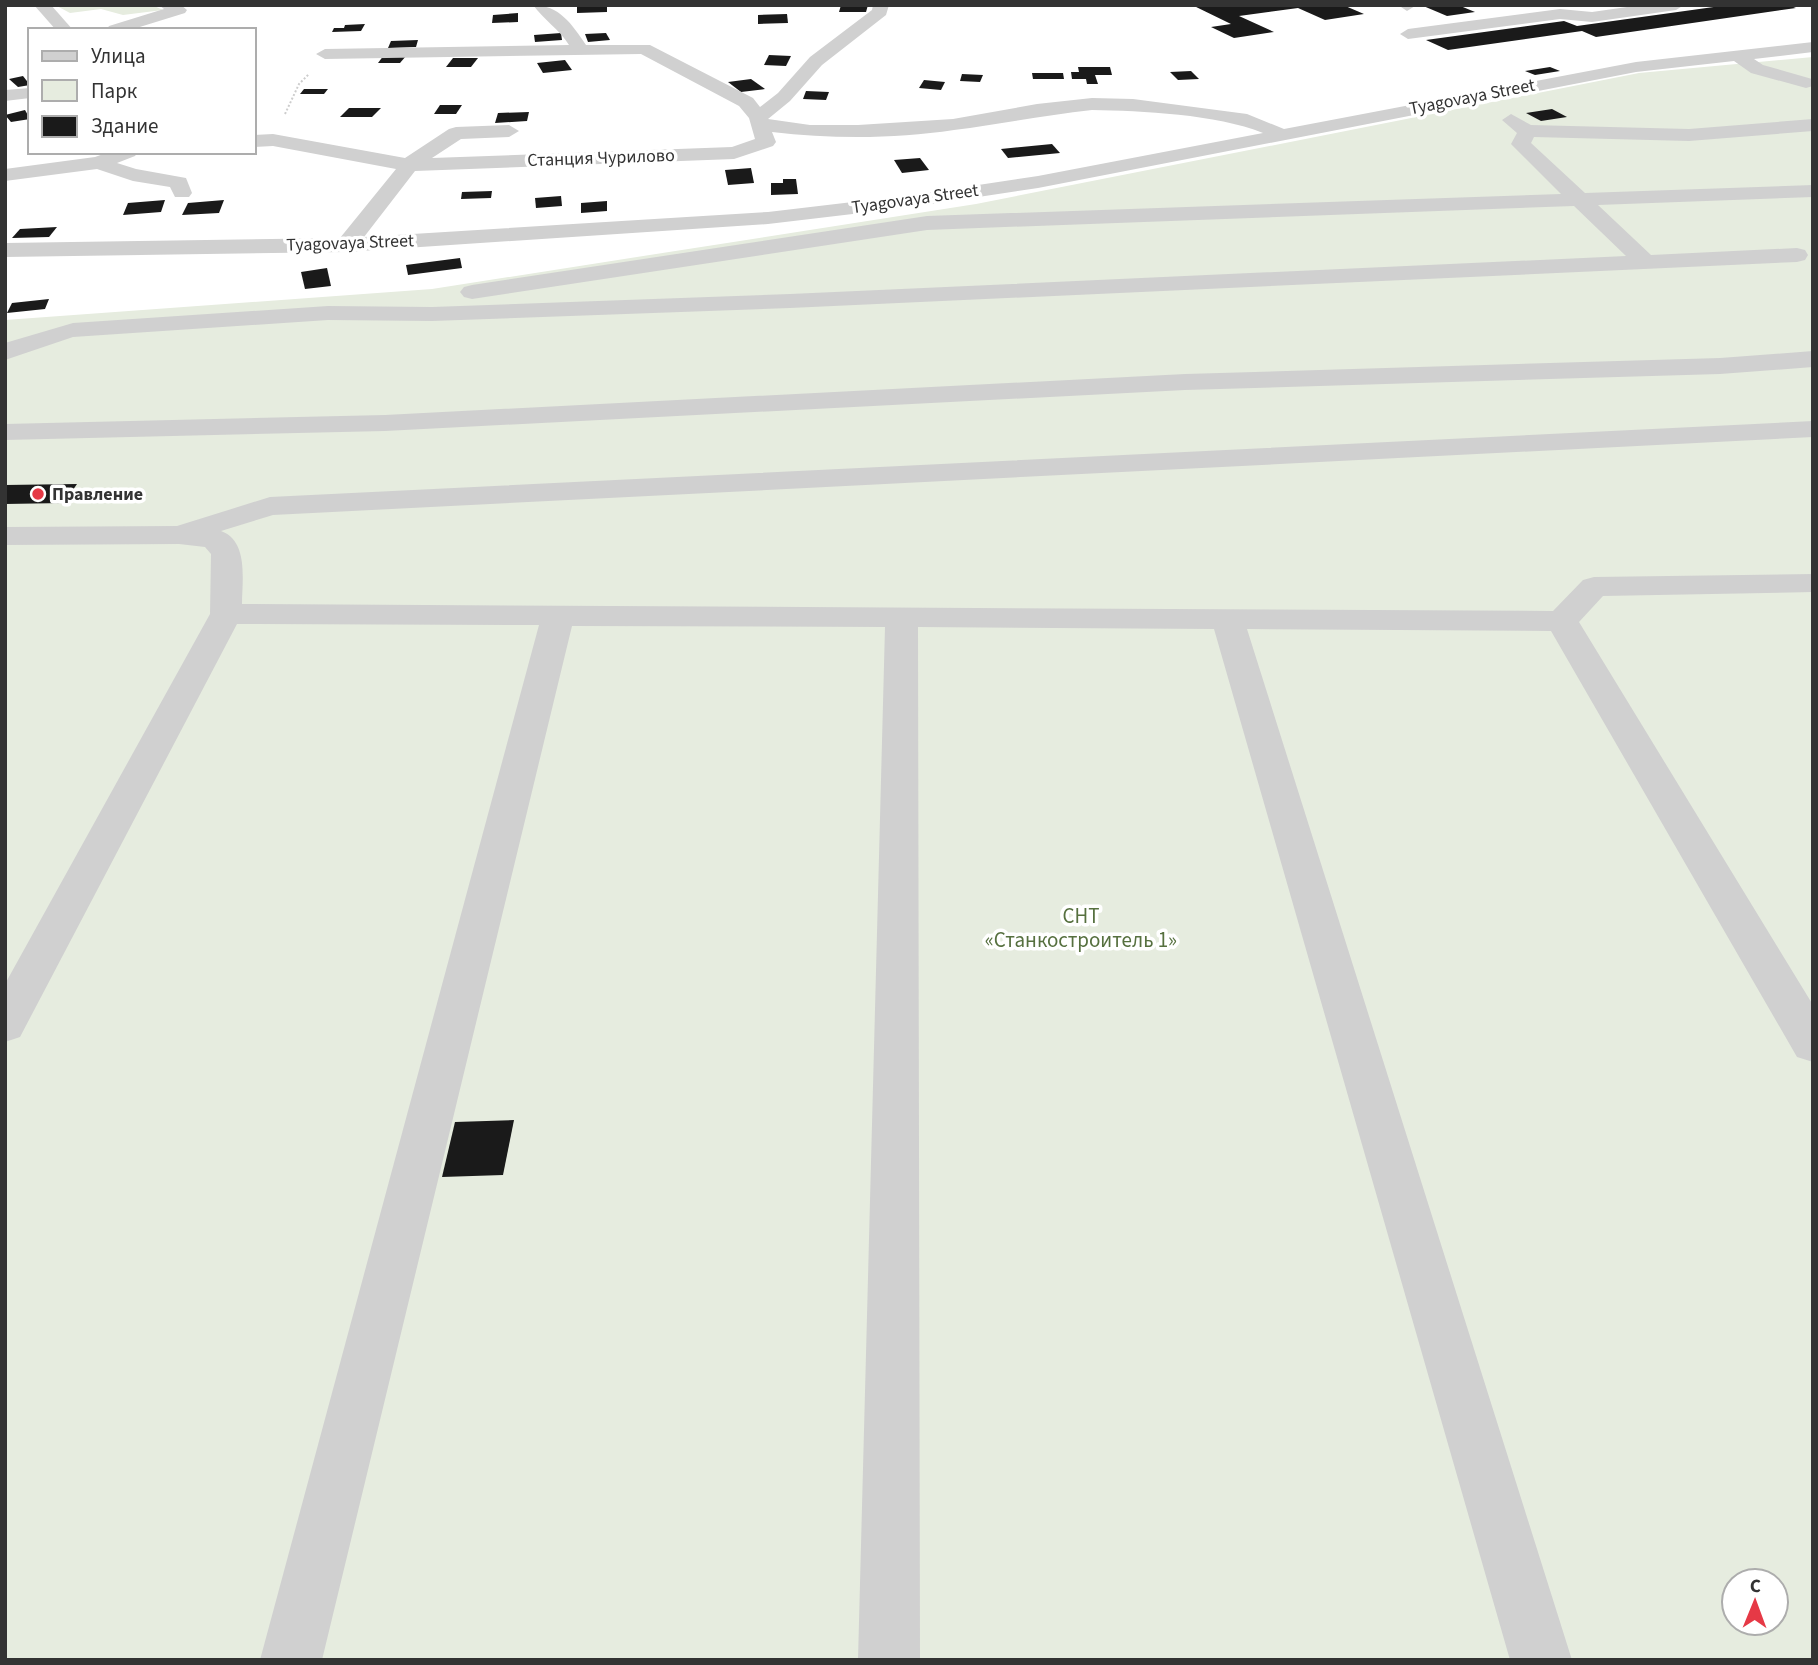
<svg xmlns="http://www.w3.org/2000/svg" width="1818" height="1665" font-family="'Source Sans 3',sans-serif">
	<style>
		.green { fill: #e6ecdf; fill-rule: evenodd }
		.building { fill: #1a1a1a }
		.lines { fill: none; stroke-linecap: round; stroke-linejoin: round }
		.path { stroke: #cdcdcd; stroke-width: 2; stroke-dasharray: 2 2; stroke-linecap: butt }
		.minor { fill: #d0d0d0; fill-rule: evenodd }
		.poi-dot { fill: #e63946; stroke: #fff; stroke-width: 2.5 }
		.labels { text-anchor: middle; dominant-baseline: central; stroke-width: 7; stroke-linejoin: round; paint-order: stroke }
		.far-street-label { font-size: 18px; fill: #333; stroke: #fff }
		.far-poi-label { font-size: 18px; font-weight: bold; fill: #333; stroke: #fff; text-anchor: start }
		.park-label { font-size: 21px; fill: #56703f; stroke: #fff }
	</style>
	<rect width="100%" height="100%" fill="#fff"/>
	<g class="green">
		<path d="M55 5H152L163 10 123 15 101 9 70 13Z"/>
		<path d="M1813 57V1660H5V320L432 289 976 204 1639 73ZM1734 1581H1776V1623H1734Z"/>
	</g>
	<g class="building">
		<path d="M841 5H868L866 12H839Z"/>
		<path d="M1192 5 1230 7 1343 5 1364 14 1325 20 1298 8 1239 16 1274 32 1234 38 1211 27 1231 24Z"/>
		<path d="M1421 5H1458L1475 12 1447 16Z"/>
		<path d="M1728 5H1788L1796 8 1596 37 1582 31 1448 50 1426 40 1564 21 1577 26Z"/>
		<path d="M607 6V12L577 13V7Z"/>
		<path d="M518 13V22L492 23 493 15Z"/>
		<path d="M787 14 788 23 758 24V15Z"/>
		<path d="M365 24 361 31 332 32 334 28H344L345 25Z"/>
		<path d="M561 33 562 40 535 42 534 35Z"/>
		<path d="M606 33 610 40 588 42 585 34Z"/>
		<path d="M418 40 416 47 388 48 391 41Z"/>
		<path d="M384 55 406 56 400 63H378Z"/>
		<path d="M769 55 791 56 786 66 764 65Z"/>
		<path d="M453 58H478L471 67H446Z"/>
		<path d="M565 60 572 70 543 73 537 63Z"/>
		<path d="M1078 67H1110L1112 75H1095L1098 84H1087L1086 79H1072L1071 72H1079Z"/>
		<path d="M1550 67 1560 71 1535 75 1525 71Z"/>
		<path d="M1191 71 1199 79 1178 80 1170 72Z"/>
		<path d="M1032 73H1063L1064 79H1033Z"/>
		<path d="M962 74 983 75 980 82 960 81Z"/>
		<path d="M23 76 30 85 18 87 9 79Z"/>
		<path d="M751 79 765 89 741 92 728 82Z"/>
		<path d="M924 80 945 82 941 90 919 88Z"/>
		<path d="M304 89H328L324 94H300Z"/>
		<path d="M806 91 829 92 826 100 803 99Z"/>
		<path d="M440 105H462L456 114H434Z"/>
		<path d="M349 108H381L372 117H340Z"/>
		<path d="M1552 109 1567 117 1541 121 1526 113Z"/>
		<path d="M25 110 30 119 11 122 5 115Z"/>
		<path d="M529 112 527 121 495 123 498 113Z"/>
		<path d="M1052 144 1060 153 1008 158 1001 149Z"/>
		<path d="M920 158 929 170 902 173 894 160Z"/>
		<path d="M751 168 754 183 728 185 725 170Z"/>
		<path d="M783 179H796L798 194 771 195V183H783Z"/>
		<path d="M492 191 491 198 461 199 462 192Z"/>
		<path d="M561 196 562 206 536 208 535 198Z"/>
		<path d="M165 200 161 212 123 215 128 203Z"/>
		<path d="M224 200 219 213 182 215 188 203Z"/>
		<path d="M607 201V211L581 213V203Z"/>
		<path d="M57 227 49 237 12 238 20 229Z"/>
		<path d="M460 258 462 268 408 275 406 265Z"/>
		<path d="M327 268 331 286 305 289 301 272Z"/>
		<path d="M49 299 45 309 7 313 12 303Z"/>
		<path d="M77 484 64 503 5 504V485Z"/>
		<path d="M514 1120 503 1175 442 1177 455 1122Z"/>
	</g>
	<g class="lines">
		<path class="path" d="M285 114 299 84 309 74"/>
		<g class="minor">
			<path d="M34 5H51L73 30H56Z"/>
			<path d="M159 5H181L187 10 185 13 130 30 107 29 109 26 164 9Z"/>
			<path d="M533 5C559 5 572 24 586 45H650L753 98 760 107 778 93 810 57 872 10 873 5H889L886 15 822 65 790 101 768 119 810 125H858L953 119 1037 104 1092 98 1133 99 1247 114 1284 129 1636 62 1813 42V52L1754 59 1763 65 1812 79 1813 86 1806 88 1751 73 1734 61 1636 72 1038 188 912 207 768 224 346 252 5 257V243L340 238 396 169 273 146 254 147V135L273 134 405 158 449 129 456 127 509 125 519 131 509 137 461 139 432 158 732 147 755 139 749 118 739 106 641 54 325 59 316 54 325 49 569 45C559 29 544 20 533 5ZM1092 110C1142 111 1216 114 1263 133L1038 176 912 195 768 212 364 237 415 171 734 159 773 146 776 142 772 132C832 139 895 139 954 130 1000 124 1046 115 1092 110Z"/>
			<path d="M1398 5H1414L1415 6 1407 11Z"/>
			<path d="M1641 5H1684L1676 10 1592 22 1560 19 1408 39 1400 34 1408 29 1560 9 1592 12Z"/>
			<path d="M30 88V98L5 101V90Z"/>
			<path d="M1511 114 1531 125 1689 129 1813 119V131L1689 141 1534 137 1531 143 1585 193 1813 185V197L1598 205 1651 255 1797 248 1805 250 1808 255 1805 260 1797 262 790 308 432 321 328 320 73 337 5 360V343L73 323 328 306 432 307 790 294 1626 256 1574 206 927 230 472 299 464 297 460 292 464 287 472 285 927 216 1561 194 1511 144 1517 133 1502 120Z"/>
			<path d="M109 152H138L135 156 117 163 136 169 186 178 192 193 189 197H175L170 187 133 181 97 169 5 181V169L95 157Z"/>
			<path d="M1813 351V367L1720 374 1185 390 385 431 5 440V424L385 415 1185 374 1720 358Z"/>
			<path d="M1813 421V437L273 515 221 531C249 541 242 581 242 604L1553 611 1583 580 1594 577 1813 574V592L1603 596 1579 622 1813 1005V1062L1797 1057 1551 631 1247 629 1572 1660H1510L1214 629 918 627 920 1660H858L885 627 572 626 322 1660H260L539 625 237 624 20 1037 5 1042V984L210 614 211 554 205 547 179 544 5 545V527L177 526 270 497Z"/>
		</g>
	</g>
	<circle class="poi-dot" cx="38" cy="494" r="7"/>
	<g class="labels">
		<g class="far-street-label">
			<text transform="translate(1472 97) rotate(-11)">Tyagovaya Street</text>
			<text transform="translate(601 158) rotate(-2)">Станция Чурилово</text>
			<text transform="translate(915 199) rotate(-8)">Tyagovaya Street</text>
			<text transform="translate(350 243) rotate(-2)">Tyagovaya Street</text>
		</g>
		<g class="far-poi-label">
			<text x="52" y="494">Правление</text>
		</g>
		<g class="park-label">
			<text x="1081" y="916">СНТ<tspan x="1081" dy="24">«Станкостроитель 1»</tspan></text>
		</g>
	</g>
	<rect width="1818" height="1665" fill="none" stroke="#333333" stroke-width="14"/>
	<rect x="28" y="28" width="228" height="126" fill="#ffffff" stroke="#adadad" stroke-width="2"/>
	<rect x="42" y="51" width="35" height="10" fill="#d0d0d0" stroke="#adadad" stroke-width="2"/>
	<text x="91" y="63" font-size="21" fill="#333333">Улица</text>
	<rect x="42" y="80" width="35" height="21" fill="#e6ecdf" stroke="#adadad" stroke-width="2"/>
	<text x="91" y="98" font-size="21" fill="#333333">Парк</text>
	<rect x="42" y="116" width="35" height="21" fill="#1a1a1a" stroke="#adadad" stroke-width="2"/>
	<text x="91" y="133" font-size="21" fill="#333333">Здание</text>
	<g transform="translate(1755 1602) rotate(1)"><circle r="33" fill="#ffffff" stroke="#adadad" stroke-width="2"/>
	<path d="M0-5L12 26L0 18L-12 26Z" fill="#e63946"/>
	<text y="-10" font-size="19" font-weight="bold" text-anchor="middle" fill="#333333">С</text>
	</g>
</svg>
